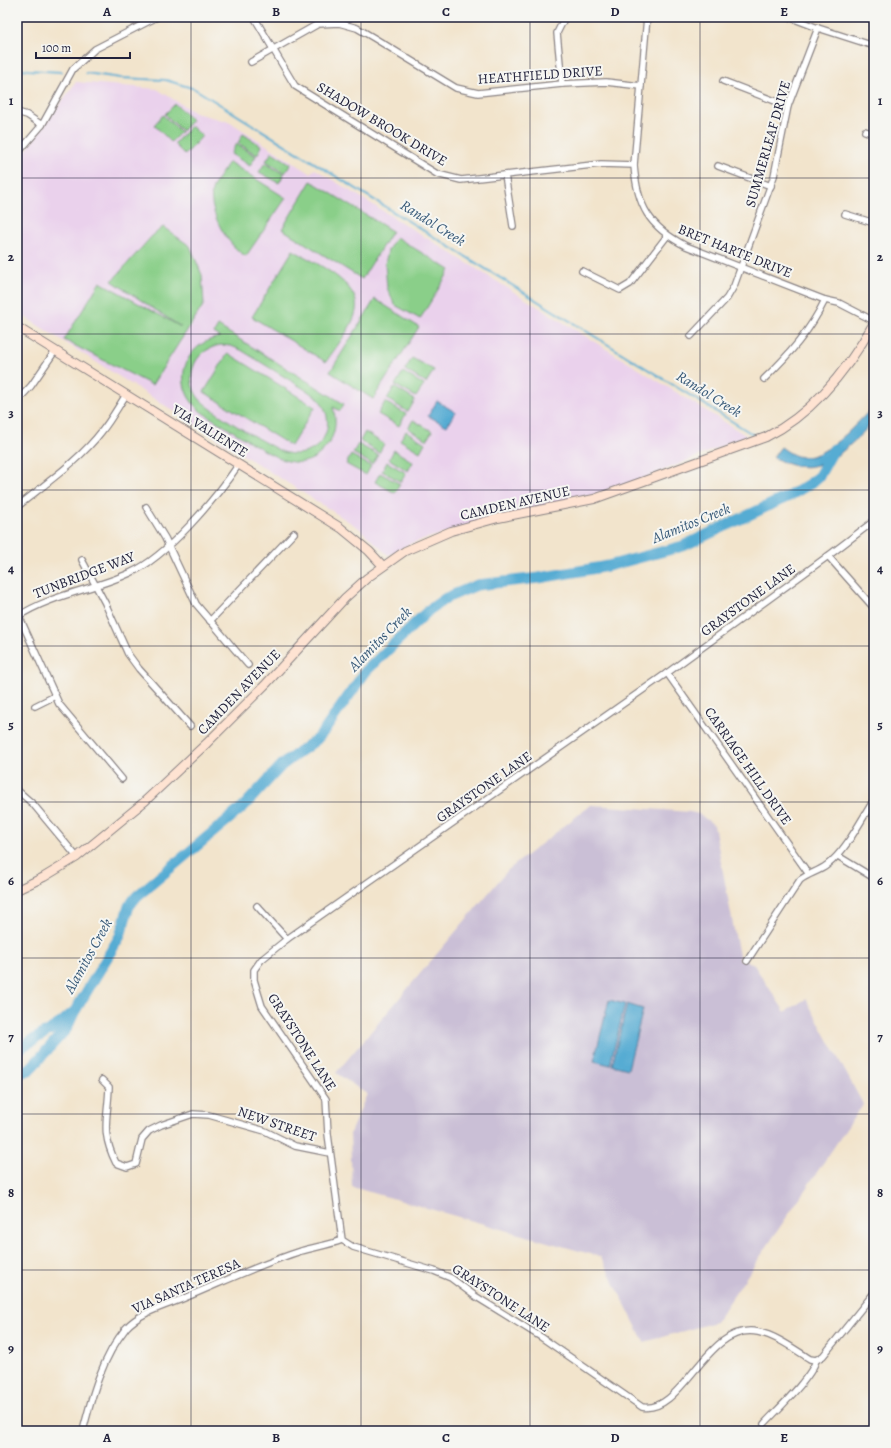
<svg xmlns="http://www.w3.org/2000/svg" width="891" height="1448" font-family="Alegreya,serif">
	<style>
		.built { fill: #ead1ec }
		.industrial { fill: #cabfd6 }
		.green { fill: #8acf89; stroke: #567862; fill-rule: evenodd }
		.water { fill: #57acd3; stroke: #3c6787 }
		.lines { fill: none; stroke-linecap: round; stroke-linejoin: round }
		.stream { stroke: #57acd3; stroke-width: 2 }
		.river { stroke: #57acd3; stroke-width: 11 }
		.street-casing { stroke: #8a8384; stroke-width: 8 }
		.secondary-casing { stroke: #8a8384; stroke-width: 10 }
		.street { stroke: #fff; stroke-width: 5.5 }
		.secondary { stroke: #fee3d2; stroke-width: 8 }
		.grid { fill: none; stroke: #22223b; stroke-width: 1; stroke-opacity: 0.55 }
		.labels { text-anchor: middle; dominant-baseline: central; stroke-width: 4; stroke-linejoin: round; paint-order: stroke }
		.street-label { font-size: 14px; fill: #22223b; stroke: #f6f6f2 }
		.water-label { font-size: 15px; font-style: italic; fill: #375978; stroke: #f6f6f2 }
		.neatline { fill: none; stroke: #22223b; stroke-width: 1.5 }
		.grid-label { font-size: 13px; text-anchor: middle; font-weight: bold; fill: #22223b }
	</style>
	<rect width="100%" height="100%" fill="#f6f6f2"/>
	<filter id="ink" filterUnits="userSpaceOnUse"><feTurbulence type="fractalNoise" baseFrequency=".025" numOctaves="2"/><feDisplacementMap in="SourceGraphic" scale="8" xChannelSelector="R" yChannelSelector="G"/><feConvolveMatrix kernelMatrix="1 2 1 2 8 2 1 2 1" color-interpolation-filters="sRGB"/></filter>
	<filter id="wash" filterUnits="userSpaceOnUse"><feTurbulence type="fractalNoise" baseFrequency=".012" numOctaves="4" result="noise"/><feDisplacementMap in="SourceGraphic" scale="16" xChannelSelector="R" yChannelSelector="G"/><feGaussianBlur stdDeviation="0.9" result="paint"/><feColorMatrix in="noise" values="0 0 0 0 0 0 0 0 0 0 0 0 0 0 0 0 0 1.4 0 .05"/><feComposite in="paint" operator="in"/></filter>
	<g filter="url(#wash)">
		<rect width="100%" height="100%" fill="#f2e4cc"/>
		<path class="built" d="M76 82 157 89 195 113 230 122 310 173 315 169 747 436 621 488 431 537 409 544 394 553 388 555 359 528 17 312V163Z"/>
		<path class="industrial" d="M591 805 690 812 699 814 714 825 740 961 744 959 754 965 785 1012 806 999 863 1104 716 1322 644 1342 601 1257 352 1187 350 1133 367 1094 336 1073 508 870Z"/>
		<g class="green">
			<path d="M175 104 192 120 182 131 165 114Z"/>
			<path d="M163 115 181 132 171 142 154 125Z"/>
			<path d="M191 126 202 136 185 155 174 144Z"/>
			<path d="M243 134 262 146 257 155 238 143Z"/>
			<path d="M236 144 256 156 250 166 231 154Z"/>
			<path d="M272 152 291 164 285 173 266 161Z"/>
			<path d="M229 162 286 198 246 256C228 247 208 212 212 191 214 182 224 170 229 162Z"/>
			<path d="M265 163 284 174 279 183 259 172Z"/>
			<path d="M311 181 392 231 362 279 282 229Z"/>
			<path d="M163 227 190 246 202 275 204 304 152 385 64 340 100 282 181 327 112 281 151 237Z"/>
			<path d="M396 237 450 270 420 319 395 305 387 288 385 264 388 250Z"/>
			<path d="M293 250C313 262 362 283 356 311 353 327 335 348 326 362L252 317Z"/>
			<path d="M375 299 419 327 373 399 330 372Z"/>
			<path d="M218 326 344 404 340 411 333 407C337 421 336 435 326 447 302 478 272 455 247 440 232 431 218 422 203 413 170 389 181 344 220 337L214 333ZM220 345 231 346 241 350 317 397C342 425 319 463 283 452 266 444 207 410 198 397 192 389 190 378 193 368 197 355 207 348 220 345Z"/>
			<path d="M228 353 315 407 291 446 204 392Z"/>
			<path d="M412 358 434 370 426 383 405 370Z"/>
			<path d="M403 372 424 385 416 397 395 385Z"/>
			<path d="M394 387 415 400 408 412 387 399Z"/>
			<path d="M385 402 406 414 399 426 378 414Z"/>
			<path d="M413 420 432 431 427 440 408 428Z"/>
			<path d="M406 431 425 443 420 452 400 440Z"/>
			<path d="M365 432 384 444 379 453 360 441Z"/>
			<path d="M358 444 378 455 372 464 353 453Z"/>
			<path d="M394 450 413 462 408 471 389 459Z"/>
			<path d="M351 455 371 466 366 475 346 464Z"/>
			<path d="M387 462 406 473 401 482 382 471Z"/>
			<path d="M380 473 400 484 395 493 375 482Z"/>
		</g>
		<g class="water">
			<path d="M437 401 455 412 447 426 428 416Z"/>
			<path d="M874 406V421C844 452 817 483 773 457L781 447C788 452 795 457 804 457 828 457 857 423 874 406Z"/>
			<path d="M609 1000 625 1004 610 1065 594 1061Z"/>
			<path d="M627 1004 643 1009 628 1069 612 1065Z"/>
		</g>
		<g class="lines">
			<g class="stream">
				<path d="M17 68 28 70 61 72"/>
				<path d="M86 73 120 78 166 80 195 89 754 435"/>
			</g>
			<g class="river">
				<path d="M17 1050 61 1023 75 1011 120 936 129 906 137 896 243 807 282 765 317 739 324 731 366 671 429 610 446 598 477 585 539 578 608 566 683 546 789 496 811 483 819 476 834 449"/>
				<path d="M17 1074 29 1070 67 1028 73 1015"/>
			</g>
		</g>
	</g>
	<g filter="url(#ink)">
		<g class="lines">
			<g class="street-casing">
				<g id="street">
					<path d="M254 17 295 86 437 174 461 180 601 164 634 165"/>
					<path d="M647 17 634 165C637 206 649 227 686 246L825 300 839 303 874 321"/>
					<path d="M789 17 818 28 874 46"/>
					<path d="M251 62 318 24 339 23 357 28 374 38 456 88 478 93 562 84 606 82 641 86"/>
					<path d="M723 81 788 106"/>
					<path d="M562 84 557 33 564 19"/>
					<path d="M17 112 27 115 42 125"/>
					<path d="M865 131 874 134"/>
					<path d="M17 154 42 125 73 69 95 49 157 17"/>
					<path d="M718 166 771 186"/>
					<path d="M505 175 513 226"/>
					<path d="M845 214 874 223"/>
					<path d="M582 271 620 290 630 284 667 236"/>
					<path d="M691 336 727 298 734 286 774 176 788 106 818 28"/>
					<path d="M764 379C789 355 810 331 825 300"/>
					<path d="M17 401 31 386 55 351"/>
					<path d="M17 507C46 483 79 461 102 431 111 420 118 407 126 395"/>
					<path d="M146 507 165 538 196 604 248 665"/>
					<path d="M874 521 828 556 667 673 287 939 261 960 254 970V980L262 1006 326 1099 328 1134 342 1240 353 1247 434 1271 451 1278 475 1296 541 1337 642 1407C683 1415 707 1321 758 1332 777 1336 794 1349 810 1359L816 1360 823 1356 874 1293"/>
					<path d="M828 556 874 608"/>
					<path d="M82 560 105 603 128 654 139 669 190 726"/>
					<path d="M19 616 59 704 122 779"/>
					<path d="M17 617C52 594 93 590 130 573 167 557 216 498 239 464"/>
					<path d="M210 621 294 533"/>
					<path d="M667 673 808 873"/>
					<path d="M35 706 55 696"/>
					<path d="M17 790 33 804 77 857"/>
					<path d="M838 856 874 878"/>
					<path d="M257 906 287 939"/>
					<path d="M747 961 800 880C809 873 818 872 827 865 846 851 861 820 874 800"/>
					<path d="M102 1080 109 1087C108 1120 100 1131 116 1163L127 1167 136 1164 142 1139 149 1131 161 1125 193 1114 209 1115 265 1131 295 1146 330 1153"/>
					<path d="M764 1424C777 1410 812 1377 816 1360"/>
					<path d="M83 1431C92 1395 102 1358 126 1328 139 1313 164 1306 182 1299 221 1283 260 1264 301 1251 315 1247 329 1245 342 1240"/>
				</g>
			</g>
			<g class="secondary-casing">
				<g id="secondary">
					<path d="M17 327 341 528 369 551 383 566"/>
					<path d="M17 890 44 877 77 857 144 802 207 743 266 684 345 598 367 578 405 551 451 531 498 518 594 499 766 437C814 413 848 369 874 323"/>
				</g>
			</g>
			<use href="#street" class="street"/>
			<use href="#secondary" class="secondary"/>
		</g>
	</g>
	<path class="grid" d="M191 17V1431M361 17V1431M530 17V1431M700 17V1431M17 178H874M17 334H874M17 490H874M17 646H874M17 802H874M17 958H874M17 1114H874M17 1270H874"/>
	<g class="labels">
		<g class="street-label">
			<text transform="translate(540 75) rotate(-4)">HEATHFIELD DRIVE</text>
			<text transform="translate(382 124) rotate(31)">SHADOW BROOK DRIVE</text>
			<text transform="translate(768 144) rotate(-74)">SUMMERLEAF DRIVE</text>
			<text transform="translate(735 251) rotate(22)">BRET HARTE DRIVE</text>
			<text transform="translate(210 431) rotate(32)">VIA VALIENTE</text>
			<text transform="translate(515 503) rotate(-13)">CAMDEN AVENUE</text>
			<text transform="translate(84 575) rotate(-21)">TUNBRIDGE WAY</text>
			<text transform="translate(748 600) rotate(-36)">GRAYSTONE LANE</text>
			<text transform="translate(239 692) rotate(-46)">CAMDEN AVENUE</text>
			<text transform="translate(748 766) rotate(55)">CARRIAGE HILL DRIVE</text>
			<text transform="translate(484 787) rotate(-35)">GRAYSTONE LANE</text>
			<text transform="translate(302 1042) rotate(57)">GRAYSTONE LANE</text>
			<text transform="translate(277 1124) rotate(19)">NEW STREET</text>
			<text transform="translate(186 1286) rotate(-24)">VIA SANTA TERESA</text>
			<text transform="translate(501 1298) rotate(33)">GRAYSTONE LANE</text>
		</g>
		<g class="water-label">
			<text transform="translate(433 223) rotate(32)">Randol Creek</text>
			<text transform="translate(709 394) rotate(32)">Randol Creek</text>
			<text transform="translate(691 523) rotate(-22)">Alamitos Creek</text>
			<text transform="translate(380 639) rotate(-46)">Alamitos Creek</text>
			<text transform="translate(88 956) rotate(-61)">Alamitos Creek</text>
		</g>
	</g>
	<rect width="891" height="1448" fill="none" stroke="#f6f6f2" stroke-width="44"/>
	<path d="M36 52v6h94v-6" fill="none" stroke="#22223b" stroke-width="2"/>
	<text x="42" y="52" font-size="12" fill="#22223b" stroke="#f6f6f2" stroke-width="3" paint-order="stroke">100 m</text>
	<rect x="22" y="22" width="847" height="1404" class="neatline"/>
	<g class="grid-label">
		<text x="107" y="16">A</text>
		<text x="276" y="16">B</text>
		<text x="446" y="16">C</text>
		<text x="615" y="16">D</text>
		<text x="784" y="16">E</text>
		<text x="11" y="105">1</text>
		<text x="880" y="105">1</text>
		<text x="11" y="261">2</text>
		<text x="880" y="261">2</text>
		<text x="11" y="417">3</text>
		<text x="880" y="417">3</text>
		<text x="11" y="573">4</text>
		<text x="880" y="573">4</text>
		<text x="11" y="729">5</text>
		<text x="880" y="729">5</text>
		<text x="11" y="885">6</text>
		<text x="880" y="885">6</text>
		<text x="11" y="1041">7</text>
		<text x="880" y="1041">7</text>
		<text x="11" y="1197">8</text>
		<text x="880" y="1197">8</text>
		<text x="11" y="1353">9</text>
		<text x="880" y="1353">9</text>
		<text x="107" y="1442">A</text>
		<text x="276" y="1442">B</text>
		<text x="446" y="1442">C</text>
		<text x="615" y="1442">D</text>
		<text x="784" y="1442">E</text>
	</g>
</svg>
